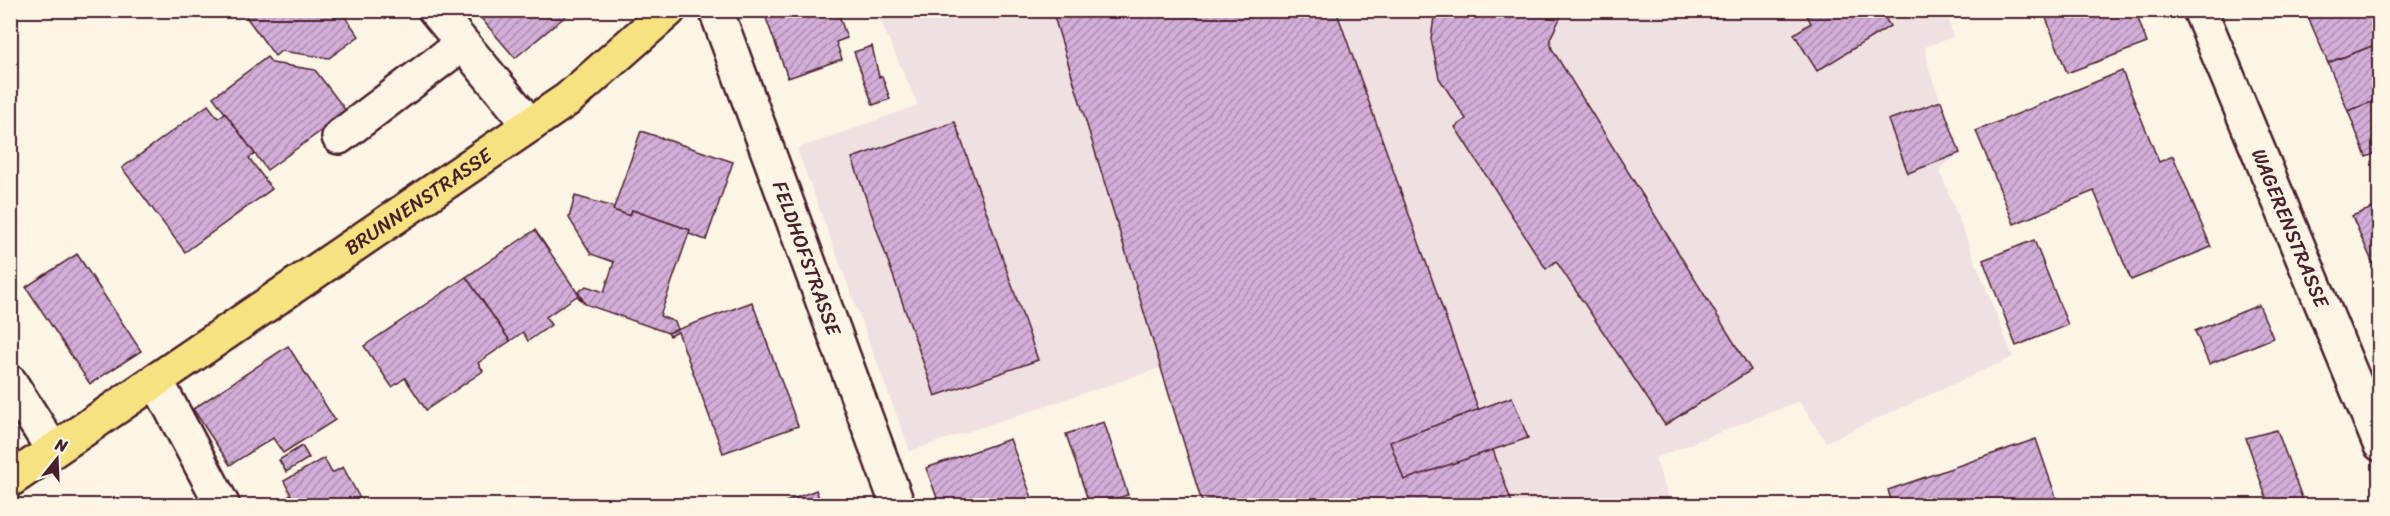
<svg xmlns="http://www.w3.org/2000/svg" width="2390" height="516" font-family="Sriracha,sans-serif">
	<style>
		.built { fill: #efe0e1 }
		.building { fill: url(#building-hatch); stroke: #4a1f2b; stroke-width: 1.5 }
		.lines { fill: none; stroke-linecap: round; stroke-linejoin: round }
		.minor-casing { stroke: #4a1f2b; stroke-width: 38 }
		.major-casing { stroke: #4a1f2b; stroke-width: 38 }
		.minor { stroke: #fcf5e5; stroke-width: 33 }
		.major { stroke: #f6e281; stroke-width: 33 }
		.labels { text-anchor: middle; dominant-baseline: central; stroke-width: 4.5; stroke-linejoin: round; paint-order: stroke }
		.street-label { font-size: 20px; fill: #4a1f2b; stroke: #fcf5e5 }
	</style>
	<defs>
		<pattern id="building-hatch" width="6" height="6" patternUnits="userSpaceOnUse" patternTransform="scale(1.5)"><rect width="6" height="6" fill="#d2aed8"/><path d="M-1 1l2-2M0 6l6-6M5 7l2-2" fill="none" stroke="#ac8daf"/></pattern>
	</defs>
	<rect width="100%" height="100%" fill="#fcf5e5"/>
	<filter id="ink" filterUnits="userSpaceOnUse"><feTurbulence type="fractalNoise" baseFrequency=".0167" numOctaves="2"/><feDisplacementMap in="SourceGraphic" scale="12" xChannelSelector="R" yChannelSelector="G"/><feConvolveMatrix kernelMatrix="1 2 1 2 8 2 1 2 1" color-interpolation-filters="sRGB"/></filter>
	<g filter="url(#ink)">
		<path class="built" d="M876 11H1947L1953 37 1925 47 1930 73 1960 153 1939 169 2013 357 1826 442 1799 401 1655 458 1671 505H1226L1175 363 910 451 797 149 918 105Z"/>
		<g class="building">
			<path d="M241 10H340L359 36 329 58 281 51 275 56Z"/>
			<path d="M474 10H573L515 58Z"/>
			<path d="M763 10 826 13 837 10 847 38 836 42 842 59 788 78Z"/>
			<path d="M1052 10H1336L1513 506H1203Z"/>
			<path d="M1435 10H1564L1550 39 1552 49 1751 370 1665 425 1556 261 1546 269 1455 127 1466 119 1439 78 1431 39Z"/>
			<path d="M1804 10H1880L1890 26 1817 71 1794 34 1811 23Z"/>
			<path d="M2043 10H2135L2147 43 2067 73Z"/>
			<path d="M2305 10H2379L2380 43 2328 63Z"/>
			<path d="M2380 43V99L2348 111 2328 63Z"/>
			<path d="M872 46 879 77 882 76 890 99 873 105 854 52Z"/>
			<path d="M267 57 272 63 315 70 347 112 267 170 213 97Z"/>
			<path d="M2122 71 2159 162 2173 156 2211 247 2131 280 2094 191 2014 224 1976 131Z"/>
			<path d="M2380 99V152L2366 157 2348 111Z"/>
			<path d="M1941 101 1960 153 1908 173 1888 120Z"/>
			<path d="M208 105 218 118 225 113 255 154 249 158 272 189 185 252 122 168Z"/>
			<path d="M955 122 1038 360 935 396 852 158Z"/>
			<path d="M641 131 733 162 706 240 689 234 690 230 632 210 630 216 613 210Z"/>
			<path d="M575 196 614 207 613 210 630 216 632 210 690 230 660 316 675 322 678 329 668 333 585 304 578 292 586 286 604 292 614 262 591 254 569 218Z"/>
			<path d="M2380 205V263L2374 266 2352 216Z"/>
			<path d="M535 230 585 304 577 296 546 317 551 325 528 341 523 332 510 341 466 277Z"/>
			<path d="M2034 240 2068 325 2016 346 1983 260Z"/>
			<path d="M77 254 141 351 90 384 26 287Z"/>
			<path d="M466 277 510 341 478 363 483 371 426 410 405 378 392 387 364 346Z"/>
			<path d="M752 302 798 426 723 453 678 332 670 336 668 333Z"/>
			<path d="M2259 305 2273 338 2209 364 2195 331Z"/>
			<path d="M288 346 335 420 283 453 273 438 230 465 193 409Z"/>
			<path d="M1512 397 1528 438 1404 480 1390 442Z"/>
			<path d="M1104 422 1128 495 1090 506 1066 434Z"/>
			<path d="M2277 430 2305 506H2269L2246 438Z"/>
			<path d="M1010 439 1035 506H940L926 468Z"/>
			<path d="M2036 439 2059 506H1893L1888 490Z"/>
			<path d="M302 446 309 458 286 472 279 460Z"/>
			<path d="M324 458 332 473 343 467 364 506H274L291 495 284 481Z"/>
			<path d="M816 490 822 506H775Z"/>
		</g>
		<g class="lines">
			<g class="minor-casing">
				<g id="minor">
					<path d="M435 10 530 125"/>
					<path id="s1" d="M716 10 898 506"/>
					<path id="s2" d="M2200 10 2380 444"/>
					<path d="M339 137 462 44"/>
					<path d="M156 380 223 506"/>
					<path d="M10 382 53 450"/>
				</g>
			</g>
			<g class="major-casing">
				<g id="major">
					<path id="s3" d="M10 480 568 99 669 10"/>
				</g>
			</g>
			<use href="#minor" class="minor"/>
			<use href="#major" class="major"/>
		</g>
	</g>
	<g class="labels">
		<g class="street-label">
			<text stroke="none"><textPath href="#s3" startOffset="494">BRUNNENSTRASSE</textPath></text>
			<text stroke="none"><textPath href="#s2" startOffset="236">WAGERENSTRASSE</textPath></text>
			<text stroke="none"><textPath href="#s1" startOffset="264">FELDHOFSTRASSE</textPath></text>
		</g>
	</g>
	<rect width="2390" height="516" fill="none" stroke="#fcf5e5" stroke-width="36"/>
	<rect x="18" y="18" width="2354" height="480" fill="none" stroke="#4a1f2b" stroke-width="2" filter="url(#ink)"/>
	<g transform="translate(57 459) rotate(18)" stroke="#fcf5e5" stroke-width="4.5" paint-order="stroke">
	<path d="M0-4.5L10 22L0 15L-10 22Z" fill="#4a1f2b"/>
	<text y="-9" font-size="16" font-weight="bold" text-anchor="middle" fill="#4a1f2b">N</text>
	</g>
</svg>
